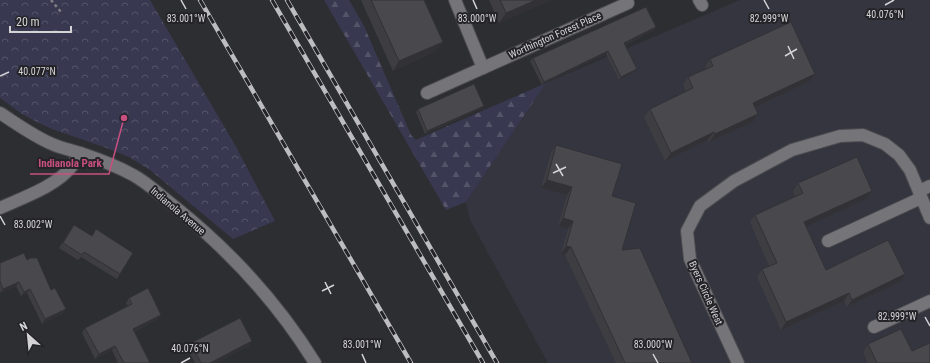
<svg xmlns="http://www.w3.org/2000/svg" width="930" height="363" font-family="'Roboto Condensed',sans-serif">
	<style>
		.built { fill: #353540 }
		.forest { fill: url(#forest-firs) }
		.park { fill: url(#park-crowns) }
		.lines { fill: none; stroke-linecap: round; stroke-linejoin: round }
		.minor-casing { stroke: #4b4b4f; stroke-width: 14 }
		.path { stroke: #7f7f83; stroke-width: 2.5; stroke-dasharray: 3 3; stroke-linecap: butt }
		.minor { stroke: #747479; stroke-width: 12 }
		.rail-casing { stroke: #bdbdc0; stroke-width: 4.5 }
		.rail { stroke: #242428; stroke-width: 3; stroke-dasharray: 9; stroke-linecap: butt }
		.wall { fill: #3e3e42 }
		.shaded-wall { fill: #323236 }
		.building { fill: #48484d; stroke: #323236 }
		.ticks { fill: none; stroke: #d4d4d7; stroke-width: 1.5 }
		.labels { text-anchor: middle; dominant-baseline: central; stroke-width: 4; stroke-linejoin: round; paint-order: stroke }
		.street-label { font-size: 10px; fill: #d4d4d7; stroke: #242428 }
		.ticks-label { font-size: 10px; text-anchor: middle; fill: #d4d4d7; stroke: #242428; stroke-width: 4; stroke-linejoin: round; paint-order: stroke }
		.leader { fill: none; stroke: #c75080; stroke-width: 1.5 }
		.callout-dot { fill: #c75080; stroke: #242428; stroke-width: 1.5 }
		.callout-label { font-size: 11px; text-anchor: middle; font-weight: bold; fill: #c75080; stroke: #242428; stroke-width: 4; stroke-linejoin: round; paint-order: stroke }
	</style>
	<defs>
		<pattern id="forest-firs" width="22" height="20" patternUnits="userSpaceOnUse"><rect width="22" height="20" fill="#383851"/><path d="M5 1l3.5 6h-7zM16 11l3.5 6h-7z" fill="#545469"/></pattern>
		<pattern id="park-crowns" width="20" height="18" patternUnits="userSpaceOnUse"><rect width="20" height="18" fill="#383851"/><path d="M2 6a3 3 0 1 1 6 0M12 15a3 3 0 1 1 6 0" fill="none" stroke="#545469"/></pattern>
	</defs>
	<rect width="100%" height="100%" fill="#2d2e32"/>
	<path class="built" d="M740 0H930V363H548L470 220 466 202 546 83Z"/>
	<path class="forest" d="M324 0H349L364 26 411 135 416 140 546 83 466 202 446 210Z"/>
	<path class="park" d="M0 0H150L235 145 275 221 233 239 150 170 129 157 104 147 52 129 37 122 22 114 0 98Z"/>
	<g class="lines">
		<g class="minor-casing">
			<g id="minor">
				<path d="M455 0 483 68"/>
				<path d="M699 0 702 5"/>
				<path d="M427 93 628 3"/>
				<path d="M0 113C17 124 33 136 52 144 61 148 71 150 80 153 98 159 117 166 133 175 148 183 161 196 174 206 229 250 278 303 315 363"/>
				<path d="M919 191 930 186"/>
				<path d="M0 208C22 198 57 186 72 166 75 162 77 157 80 153"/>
				<path d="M828 241 921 198"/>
				<path d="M874 327 930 301"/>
				<path d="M738 363 690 259 687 231 700 206 734 181 792 150 840 136 863 135 885 144 899 155 910 170 930 218"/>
			</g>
		</g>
		<path class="path" d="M51 0 61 12"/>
		<use href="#minor" class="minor"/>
		<g class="rail-casing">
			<g id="rail">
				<path d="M200 0 411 363"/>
				<path d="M272 0 483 363"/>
				<path d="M287 0 497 363"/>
			</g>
		</g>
		<use href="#rail" class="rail"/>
	</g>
	<g class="wall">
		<path d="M361 0H424L436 51 393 71Z"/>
		<path d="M489 0H551L499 23Z"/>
		<path d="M656 27 654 30 625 45 637 69 635 72 619 80 606 54 542 85 530 61 533 58Z"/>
		<path d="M710 59 809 82 755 108 753 122 709 142 708 140 665 161 644 117 650 109 686 92 683 85 688 77 706 69 705 67Z"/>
		<path d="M484 106 482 108 425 134 416 112 418 109Z"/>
		<path d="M556 145 612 196 622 250 692 363H616L565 255 561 254 568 229 558 226 567 195 541 188 551 153Z"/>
		<path d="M798 183 872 191 866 199 806 226 826 270 900 282 847 307 844 301 781 330 757 277 762 269 769 266 750 222 755 215 795 196 793 191Z"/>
		<path d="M74 225 92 236 96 229 120 274 117 279 81 257 78 260 59 248Z"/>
		<path d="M27 260 66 309 63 313 42 324 27 293 21 296 16 286 0 293V263Z"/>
		<path d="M129 298 161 315 158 319 134 332 150 363H118L112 350 95 359 82 333 85 328 128 306 126 303Z"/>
		<path d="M252 341 249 346 216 363H195L187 348 191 343Z"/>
		<path d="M868 344 912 351 930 363H868L863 352Z"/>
	</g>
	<g class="shaded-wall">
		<path d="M536 0H551L499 23 506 13Z"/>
		<path d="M656 27 654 30 622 46 624 43Z"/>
		<path d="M443 42 436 51 393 71 399 61Z"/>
		<path d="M608 51 606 54 542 85 544 82Z"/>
		<path d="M637 69 635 72 619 80 621 77Z"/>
		<path d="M815 74 809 82 748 111 753 103Z"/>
		<path d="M484 106 482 108 425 134 427 131Z"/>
		<path d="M758 114 753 122 709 142 715 134Z"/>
		<path d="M714 132 708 140 665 161 671 153Z"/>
		<path d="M547 180 572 187 567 195 541 188Z"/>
		<path d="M872 191 866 199 799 230 804 222Z"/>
		<path d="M563 218 573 221 568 229 558 226Z"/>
		<path d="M566 246 571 247 565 255 561 254Z"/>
		<path d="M905 274 900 282 847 307 852 300Z"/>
		<path d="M19 282 16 286 0 293 3 289Z"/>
		<path d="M30 289 27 293 21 296 24 292Z"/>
		<path d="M849 293 844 301 781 330 786 322Z"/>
		<path d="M66 309 63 313 42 324 45 319Z"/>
		<path d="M161 315 158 319 129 334 133 329Z"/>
		<path d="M252 341 249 346 216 363H210Z"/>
		<path d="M115 346 112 350 95 359 99 354Z"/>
	</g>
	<g class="building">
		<path d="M371 0H424L443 42 399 61Z"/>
		<path d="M500 0H536L506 13Z"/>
		<path d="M646 7 656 27 624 43 637 69 621 77 608 51 544 82 533 58Z"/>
		<path d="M791 22 815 74 753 103 758 114 715 134 714 132 671 153 650 109 693 88 688 77 713 66 710 59Z"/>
		<path d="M474 84 484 106 427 131 418 109Z"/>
		<path d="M556 145 622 164 612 196 636 203 622 250 640 248 692 363H625L571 247 566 246 573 221 563 218 572 187 547 180Z"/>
		<path d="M857 157 872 191 804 222 826 270 888 240 905 274 852 300 849 293 786 322 762 269 777 263 755 215 803 193 798 183Z"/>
		<path d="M74 225 92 236 96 229 133 253 120 274 84 252 82 255 63 243Z"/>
		<path d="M24 253 27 260 30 258H37L51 290 55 288 66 309 45 319 30 289 24 292 19 282 3 289 0 281V263Z"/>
		<path d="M148 288 161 315 133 329 150 363H124L115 346 99 354 85 328 132 304 129 298Z"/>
		<path d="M240 318 252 341 210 363H201L191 343Z"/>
		<path d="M901 329 912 351 930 343V363H877L868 344Z"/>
	</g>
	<path class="ticks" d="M181 0 186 9M473 0 477 9M764 0 769 9M885 5 894 0M788 46 794 59M785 56 797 49M0 76 9 72M556 164 563 176M553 173 566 167M0 216 5 225M325 282 331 294M322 291 334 285M925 317 930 326M362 354 366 363M653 354 658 363M181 363 190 358"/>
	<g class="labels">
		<g class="street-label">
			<text transform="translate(555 35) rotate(-24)">Worthington Forest Place</text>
			<text transform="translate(178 211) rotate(40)">Indianola Avenue</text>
			<text transform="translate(706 293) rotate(66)">Byers Circle West</text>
		</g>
	</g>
	<g class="ticks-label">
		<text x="885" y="18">40.076°N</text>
		<text x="186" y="22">83.001°W</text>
		<text x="477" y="22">83.000°W</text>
		<text x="769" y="22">82.999°W</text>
		<text x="37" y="75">40.077°N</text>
		<text x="33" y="228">83.002°W</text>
		<text x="897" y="320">82.999°W</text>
		<text x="362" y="348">83.001°W</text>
		<text x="653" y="348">83.000°W</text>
		<text x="190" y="352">40.076°N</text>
	</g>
	<path class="leader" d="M124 118L109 174H30"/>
	<circle class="callout-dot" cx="124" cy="118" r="4"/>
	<g class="callout-label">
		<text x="70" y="167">Indianola Park</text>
	</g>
	<g transform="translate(28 335) rotate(333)" stroke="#242428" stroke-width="3" paint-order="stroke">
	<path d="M0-3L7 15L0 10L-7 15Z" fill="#d4d4d7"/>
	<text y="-6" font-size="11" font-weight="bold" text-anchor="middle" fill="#d4d4d7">N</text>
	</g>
	<path d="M10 26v6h61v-6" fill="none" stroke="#d4d4d7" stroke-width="2"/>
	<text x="16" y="26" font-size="12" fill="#d4d4d7" stroke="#242428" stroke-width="3" paint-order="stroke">20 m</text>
</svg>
